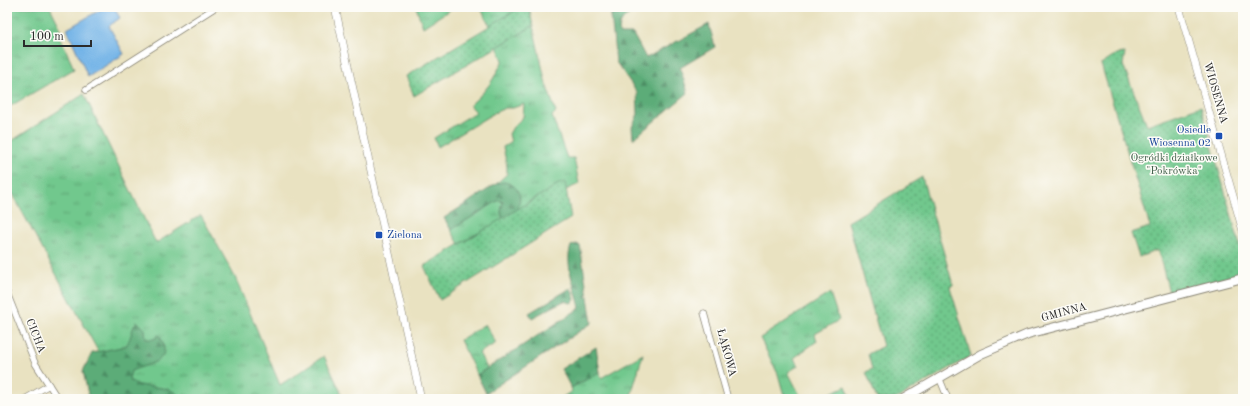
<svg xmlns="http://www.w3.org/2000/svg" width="1250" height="406" font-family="'Old Standard TT',serif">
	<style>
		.grass { fill: url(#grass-tufts); stroke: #4e7a5c }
		.forest { fill: url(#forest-firs); stroke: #446c52 }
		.garden { fill: url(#garden-dots); stroke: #4e7a5c }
		.water { fill: #73b4e7; stroke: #4f7089 }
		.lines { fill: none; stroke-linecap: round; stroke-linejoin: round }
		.minor-casing { stroke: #8a8676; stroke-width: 7 }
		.tertiary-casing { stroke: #8a8676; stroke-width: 8 }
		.secondary-casing { stroke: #8a8676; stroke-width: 10 }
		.minor { stroke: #fff; stroke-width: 5.5 }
		.tertiary { stroke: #fff; stroke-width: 7 }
		.secondary { stroke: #fff; stroke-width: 8 }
		.transit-dot { fill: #1a4fb4; stroke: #fdfcf7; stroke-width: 1.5 }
		.labels { text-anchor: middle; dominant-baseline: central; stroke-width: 3; stroke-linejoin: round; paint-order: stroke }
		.street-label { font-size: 11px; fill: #2b2b2b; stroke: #fdfcf7 }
		.transit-label { font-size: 11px; fill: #164399; stroke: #fdfcf7; text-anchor: end }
		.park-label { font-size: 11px; fill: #44624d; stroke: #fdfcf7 }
	</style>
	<defs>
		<pattern id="grass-tufts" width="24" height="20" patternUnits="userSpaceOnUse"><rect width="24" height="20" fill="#71c88d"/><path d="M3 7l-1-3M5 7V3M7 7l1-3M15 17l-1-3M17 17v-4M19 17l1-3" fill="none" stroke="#5da373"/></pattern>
		<pattern id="forest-firs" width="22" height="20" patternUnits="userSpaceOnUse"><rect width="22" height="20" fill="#5cac78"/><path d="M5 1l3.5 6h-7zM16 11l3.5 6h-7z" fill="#4c8c63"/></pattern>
		<pattern id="garden-dots" width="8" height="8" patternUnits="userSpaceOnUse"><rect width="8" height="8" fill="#71c88d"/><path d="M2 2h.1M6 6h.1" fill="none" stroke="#5da373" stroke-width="1.8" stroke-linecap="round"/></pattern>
	</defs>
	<rect width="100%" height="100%" fill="#fdfcf7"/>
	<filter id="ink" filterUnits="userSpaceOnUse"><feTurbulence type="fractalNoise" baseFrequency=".025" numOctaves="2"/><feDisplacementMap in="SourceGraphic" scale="8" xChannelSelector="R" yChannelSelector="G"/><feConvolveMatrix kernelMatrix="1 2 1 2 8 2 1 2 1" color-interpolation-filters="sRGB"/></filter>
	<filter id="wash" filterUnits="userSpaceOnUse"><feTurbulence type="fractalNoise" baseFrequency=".012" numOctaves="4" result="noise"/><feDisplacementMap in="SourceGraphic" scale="16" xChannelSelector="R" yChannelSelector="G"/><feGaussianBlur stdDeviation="0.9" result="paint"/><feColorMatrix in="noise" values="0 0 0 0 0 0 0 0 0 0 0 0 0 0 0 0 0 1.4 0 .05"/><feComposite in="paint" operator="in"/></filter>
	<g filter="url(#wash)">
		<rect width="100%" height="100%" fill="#e9e2c1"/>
		<g class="grass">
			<path d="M7 7H50L61 29 58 31 74 69 7 108Z"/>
			<path d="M416 7H454L423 27Z"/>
			<path d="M480 7H521L490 26Z"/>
			<path d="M533 26 546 84 556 112 552 116 567 158H574L579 184 566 190 565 183 533 199 514 212 520 198 504 182 496 184 507 174V166L503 147 511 142 509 134 513 127 523 117 524 104 513 108H505L494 113 438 147 434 138 476 112 470 105C487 90 493 81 503 60L497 47Z"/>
			<path d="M84 94 156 243 201 215 235 277 280 385 324 356 344 399H124L7 184V144Z"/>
			<path d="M499 200 503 202 501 212 503 219 459 244 451 230Z"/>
			<path d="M830 293 839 320 815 334 817 341 794 358 798 366 788 372 802 399H785L778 374 760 338Z"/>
			<path d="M485 324 496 343 479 353 487 368 477 375 460 340Z"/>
			<path d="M643 354 630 399H560L572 391 571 388 600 372 601 378Z"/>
			<path d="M846 386 851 399H818Z"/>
		</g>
		<g class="forest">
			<path d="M610 7H615L616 15 634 7H640C630 14 616 20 620 34H633L646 58 709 24 715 47 680 68 688 93 633 139 632 127 638 114 637 92 616 62Z"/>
			<path d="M504 182C519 184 525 200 514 212 512 215 506 217 503 219L501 212 503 202 499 200 451 230 444 218 496 184Z"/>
			<path d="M576 244 580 245 592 323 486 393 477 375 580 308C576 289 564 265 571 246Z"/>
			<path d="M571 288 575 300 571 303 564 301 532 318 529 313Z"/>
			<path d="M137 321 145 329 146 339H154L159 335C175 362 150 363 131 371L129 380C144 392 169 381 182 399H89L83 371 92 353 126 346C132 337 131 329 137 321Z"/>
			<path d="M596 347 600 372 571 388 561 369Z"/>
		</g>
		<g class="garden">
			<path d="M521 7H529L533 26 414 96 406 76Z"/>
			<path d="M1125 53 1123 65 1147 125 1201 106 1243 257V273L1169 292 1158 250 1139 257 1131 233 1150 227 1101 64 1116 54Z"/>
			<path d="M922 177 953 285 950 287 971 356 896 399H877L866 372 872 369 868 354 883 346 848 222Z"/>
			<path d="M565 182 571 218 440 300 424 266 559 184Z"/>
		</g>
		<path class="water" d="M105 7H114L120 18 109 26 124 54 88 77 67 29Z"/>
	</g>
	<g filter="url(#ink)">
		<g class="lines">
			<g class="minor-casing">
				<g id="minor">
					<path d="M86 90 216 7"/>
					<path d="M7 293 35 363 58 399"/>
					<path d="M704 313 728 399"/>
					<path d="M939 377 948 399"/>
					<path d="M25 399 49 385"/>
				</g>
			</g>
			<g class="tertiary-casing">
				<g id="tertiary">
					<path d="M335 7 421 399"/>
					<path d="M1179 7 1243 231"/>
				</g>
			</g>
			<g class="secondary-casing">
				<path id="secondary" d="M903 399 981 354 1028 334 1243 278"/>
			</g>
			<use href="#minor" class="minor"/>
			<use href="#tertiary" class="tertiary"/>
			<use href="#secondary" class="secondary"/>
		</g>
	</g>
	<g class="transit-dot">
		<rect x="1215" y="132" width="8" height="8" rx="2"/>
		<rect x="375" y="231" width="8" height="8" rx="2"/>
	</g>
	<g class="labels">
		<g class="street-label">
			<text transform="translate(1215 93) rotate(74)">WIOSENNA</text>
			<text transform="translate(1064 313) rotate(-15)">GMINNA</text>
			<text transform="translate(35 336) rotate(68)">CICHA</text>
			<text transform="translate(726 353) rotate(75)">ŁĄKOWA</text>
		</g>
		<g class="transit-label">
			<text x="1211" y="130">Osiedle<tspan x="1211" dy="13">Wiosenna 02</tspan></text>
			<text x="387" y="235" text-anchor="start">Zielona</text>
		</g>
		<g class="park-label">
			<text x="1174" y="158">Ogródki działkowe<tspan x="1174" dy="13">"Pokrówka"</tspan></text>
		</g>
	</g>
	<rect width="1250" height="406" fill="none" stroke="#fdfcf7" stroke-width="24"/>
	<path d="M24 40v6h67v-6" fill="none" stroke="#2b2b2b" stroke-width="2"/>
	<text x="30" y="40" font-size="12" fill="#2b2b2b" stroke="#fdfcf7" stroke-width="3" paint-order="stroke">100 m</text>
</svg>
